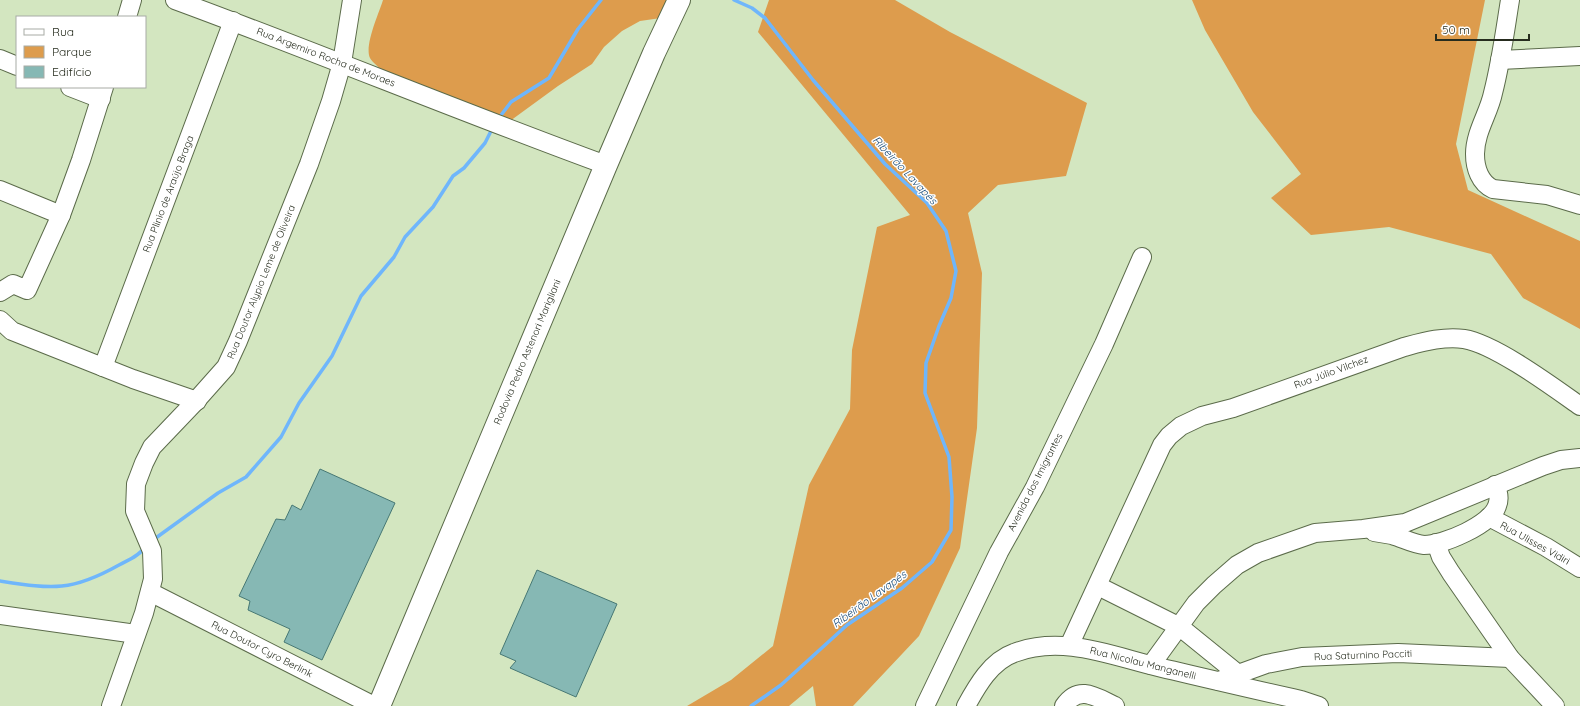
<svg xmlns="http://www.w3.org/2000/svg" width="1580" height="706" font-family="Quicksand,sans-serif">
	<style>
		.green { fill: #dd9c4d }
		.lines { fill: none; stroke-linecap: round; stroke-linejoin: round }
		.stream { stroke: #6fb6fb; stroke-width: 3.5 }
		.building { fill: #86b8b4; stroke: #477874 }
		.minor-casing { stroke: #5b6b4a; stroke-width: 20 }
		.major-casing { stroke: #5b6b4a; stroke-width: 24 }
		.minor { stroke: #fff; stroke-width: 18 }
		.major { stroke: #fff; stroke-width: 22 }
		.labels { text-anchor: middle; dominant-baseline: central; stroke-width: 3; stroke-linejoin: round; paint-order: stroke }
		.street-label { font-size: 10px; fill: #262c1e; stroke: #fff }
		.water-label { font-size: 11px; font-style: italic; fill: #164874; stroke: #fff }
	</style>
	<rect width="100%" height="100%" fill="#d3e6c0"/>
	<g class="green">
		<path d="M383 0H668L661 18 640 21 622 31 604 47 592 64 558 86 510 121 381 70C378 66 372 62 370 58 364 46 379 13 383 0Z"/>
		<path d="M769 0H895L950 32 1087 103 1066 176 998 185 968 213 982 273 977 428 960 548 919 636 853 706H816L813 686 789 706H687L731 680 773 646 809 485 850 409 852 350 877 227 910 215 758 32Z"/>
		<path d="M1192 0H1485L1456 144 1468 190 1580 241V329L1523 298 1491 254 1389 227 1311 235 1271 198 1301 174 1253 112 1205 30Z"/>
	</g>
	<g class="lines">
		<g class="stream">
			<path d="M734 0 752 8 765 18 813 80 885 164 927 203 946 231 956 271 951 298 939 326 926 363 925 393 949 457 952 497 951 530 932 562 902 588 847 625 781 685 751 706"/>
			<path d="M498 119 511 102 549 78 578 29 601 0"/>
			<path d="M153 540 218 493 246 477 281 437 299 403 332 356 361 296 394 257 405 237 433 207 453 176 464 168 485 143 493 127"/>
			<path d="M0 581C53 589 71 592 119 565 128 560 138 557 144 548"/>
		</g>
	</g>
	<g class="building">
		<path d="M320 469 395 503 322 660 284 642 290 629 248 610 250 601 239 596 276 519 285 520 292 505 301 510Z"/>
		<path d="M537 570 617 604 576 697 510 668 516 661 500 654Z"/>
	</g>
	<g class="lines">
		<g class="minor-casing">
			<g id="minor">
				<path d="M175 0C319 53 461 112 606 165"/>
				<path d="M1510 0C1505 31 1501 62 1493 93 1489 113 1475 132 1475 154 1475 168 1480 183 1493 189L1547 195 1580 205"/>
				<path d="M127 17 132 0"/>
				<path d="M0 59 17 66"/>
				<path d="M1500 60 1580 56"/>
				<path d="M70 87 101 99"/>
				<path d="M0 190 61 215"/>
				<path d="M0 292 13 284 27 290 61 215 81 160 104 87"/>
				<path d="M0 320 12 331 133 379 197 401"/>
				<path d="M103 367 233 21"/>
				<path d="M1489 517 1546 547 1580 568"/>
				<path d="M1374 532C1380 533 1386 534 1392 535 1403 538 1413 544 1424 545 1443 545 1491 525 1497 506 1500 499 1498 491 1495 485"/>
				<path d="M1436 543 1441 557 1451 573 1510 658 1555 706"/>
				<path d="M1098 586 1180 627 1238 674"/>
				<path d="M150 592 374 706"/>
				<path d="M0 615 136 634"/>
				<path d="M1069 646 1162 445 1169 436 1181 426 1202 416 1233 408 1404 347C1423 342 1444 336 1464 339 1495 344 1553 387 1580 406"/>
				<path d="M1151 665 1196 603 1214 585 1237 565 1258 553 1315 533 1363 529 1405 523 1543 466 1561 460 1580 458"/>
				<path d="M1219 681 1266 664 1302 657 1398 653 1510 658"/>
				<path d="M111 706 144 613 153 579 152 551 135 511 136 484 144 463 152 447 194 403 226 367 238 341 309 164 331 101 342 63 352 0"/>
				<path d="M925 706 999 552 1035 487 1104 344 1142 257"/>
				<path d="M966 706C977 686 991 661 1014 653 1063 634 1114 657 1162 668 1209 679 1255 690 1301 700L1319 706"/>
				<path d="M1064 706C1079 684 1096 697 1115 706"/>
			</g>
		</g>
		<g class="major-casing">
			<path id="major" d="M379 706 606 165 654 53 679 0"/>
		</g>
		<use href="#minor" class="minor"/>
		<use href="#major" class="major"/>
	</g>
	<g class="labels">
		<g class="street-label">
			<text transform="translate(326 57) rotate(21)">Rua Argemiro Rocha de Moraes</text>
			<text transform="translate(168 194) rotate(-69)">Rua Plinio de Araújo Braga</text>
			<text transform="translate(261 282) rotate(-68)">Rua Doutor Alypio Leme de Oliveira</text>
			<text transform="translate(527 352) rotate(-67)">Rodovia Pedro Astenori Marigliani</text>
			<text transform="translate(1331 372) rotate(-20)">Rua Júlio Vilchez</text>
			<text transform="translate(1035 482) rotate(-63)">Avenida dos Imigrantes</text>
			<text transform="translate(1535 543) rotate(29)">Rua Ulisses Vidiri</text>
			<text transform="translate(262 649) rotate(27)">Rua Doutor Cyro Berlink</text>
			<text transform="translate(1363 655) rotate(-2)">Rua Saturnino Pacciti</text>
			<text transform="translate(1143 663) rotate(14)">Rua Nicolau Manganelli</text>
		</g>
		<g class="water-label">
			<text transform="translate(905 170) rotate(47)">Ribeirão Lavapés</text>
			<text transform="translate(869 599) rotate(-36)">Ribeirão Lavapés</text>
		</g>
	</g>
	<rect x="16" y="16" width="130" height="72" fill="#ffffff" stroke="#a8aba5"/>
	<rect x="24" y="29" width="20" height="6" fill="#ffffff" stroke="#a8aba5"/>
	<text x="52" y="36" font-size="12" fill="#262c1e">Rua</text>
	<rect x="24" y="46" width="20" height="12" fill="#dd9c4d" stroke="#a8aba5"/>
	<text x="52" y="56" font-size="12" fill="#262c1e">Parque</text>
	<rect x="24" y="66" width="20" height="12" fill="#86b8b4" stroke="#a8aba5"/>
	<text x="52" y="76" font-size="12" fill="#262c1e">Edifício</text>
	<path d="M1436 34v6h93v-6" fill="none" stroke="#262c1e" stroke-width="2"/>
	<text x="1442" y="34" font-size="12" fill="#262c1e" stroke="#ffffff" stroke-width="3" paint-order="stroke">50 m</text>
</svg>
